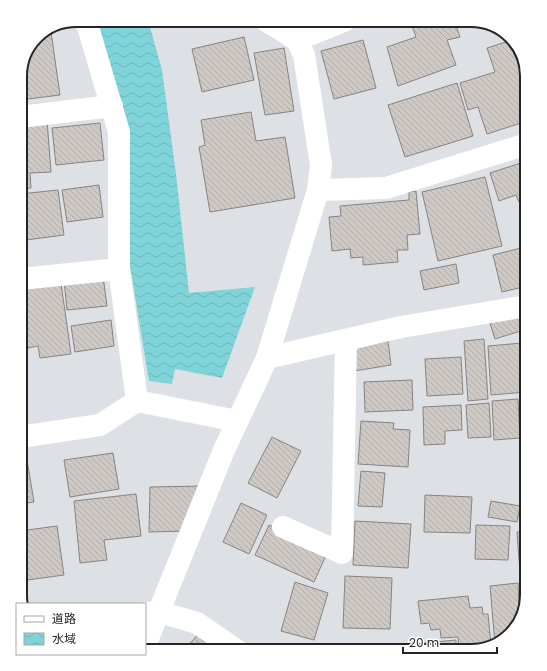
<svg xmlns="http://www.w3.org/2000/svg" width="547" height="671" font-family="Poppins,'Noto Sans JP',sans-serif">
	<style>
		.water { fill: url(#water-waves) }
		.building { fill: url(#building-back-hatch); stroke: #888380 }
		.lines { fill: none; stroke-linecap: round; stroke-linejoin: round }
		.minor { stroke: #fff; stroke-width: 22 }
		.rim { fill: none; stroke: #242527; stroke-width: 2 }
	</style>
	<defs>
		<pattern id="water-waves" width="16" height="10" patternUnits="userSpaceOnUse"><rect width="16" height="10" fill="#7ed4d8"/><path d="M0 5q4-4 8 0t8 0" fill="none" stroke="#6db6b9"/></pattern>
		<pattern id="building-back-hatch" width="6" height="6" patternUnits="userSpaceOnUse"><rect width="6" height="6" fill="#cfc9c5"/><path d="M-1 5l2 2M0 0l6 6M5-1l2 2" fill="none" stroke="#b2aca9"/></pattern>
	</defs>
	<rect width="100%" height="100%" fill="#dde0e5"/>
	<path class="water" d="M95 20H148L162 70 176 174 189 293 255 287 222 378 175 369 172 384 149 381 128 254Z"/>
	<g class="building">
		<path d="M410 20H454L460 37 447 40 456 65 398 86 387 47 416 37Z"/>
		<path d="M51 32 60 95 20 100V72L39 34Z"/>
		<path d="M244 37 254 80 202 92 192 49Z"/>
		<path d="M363 40 376 88 334 99 321 51Z"/>
		<path d="M512 40 517 45 527 76V121L487 134 478 107 468 110 460 83 495 72 487 48Z"/>
		<path d="M284 48 294 111 265 115 254 53Z"/>
		<path d="M457 83 473 136 405 157 388 105Z"/>
		<path d="M251 112 256 141 285 137 295 198 210 212 199 147 205 145 201 120Z"/>
		<path d="M47 120 51 172 30 173 31 188 20 189V122Z"/>
		<path d="M100 123 104 160 56 165 52 128Z"/>
		<path d="M527 161V199L519 202 516 195 499 201 490 173Z"/>
		<path d="M485 177 502 246 438 261 422 192Z"/>
		<path d="M99 185 103 217 67 222 62 190Z"/>
		<path d="M58 190 64 235 26 240 25 233H20V194Z"/>
		<path d="M416 191 420 234 407 235 408 250H397L398 262 363 265V257L351 258 350 249 332 251 329 217 341 216 340 206 409 200V192Z"/>
		<path d="M527 237V256L523 239Z"/>
		<path d="M521 248 527 272V286L502 292 493 255Z"/>
		<path d="M456 264 459 283 424 290 420 271Z"/>
		<path d="M103 276 107 306 67 310 64 280Z"/>
		<path d="M61 283 71 354 40 358 38 346 28 348 20 288Z"/>
		<path d="M522 311 527 329 495 339 489 320Z"/>
		<path d="M111 320 114 346 75 352 71 326Z"/>
		<path d="M484 339 488 399 468 401 464 341Z"/>
		<path d="M388 341 391 365 354 371 350 348Z"/>
		<path d="M522 343 526 392 491 395 488 346Z"/>
		<path d="M461 357 463 394 427 396 425 359Z"/>
		<path d="M20 367 26 410 20 411Z"/>
		<path d="M412 380 413 410 365 412 364 382Z"/>
		<path d="M518 399 520 438 494 440 492 401Z"/>
		<path d="M489 403 491 437 468 438 466 405Z"/>
		<path d="M461 405 462 430 445 431V444L424 445 423 407Z"/>
		<path d="M361 421 394 423 393 429 410 430 408 467 358 464Z"/>
		<path d="M272 437 301 451 277 498 248 483Z"/>
		<path d="M24 442 34 502 20 504V443Z"/>
		<path d="M113 453 119 489 70 497 64 460Z"/>
		<path d="M361 471 385 473 382 507 358 506Z"/>
		<path d="M203 486 187 531 149 532 150 487Z"/>
		<path d="M136 494 141 536 104 540 107 560 80 563 74 501Z"/>
		<path d="M425 495 472 497 470 533 424 532Z"/>
		<path d="M491 501 520 506 517 522 488 517Z"/>
		<path d="M241 503 267 515 249 554 223 542Z"/>
		<path d="M355 521 411 524 408 568 353 565Z"/>
		<path d="M269 525 328 551 314 582 255 555Z"/>
		<path d="M476 525 510 526 508 560 475 559Z"/>
		<path d="M57 526 64 575 20 581V531Z"/>
		<path d="M517 532H527V586H521Z"/>
		<path d="M345 576 392 578 390 629 343 628Z"/>
		<path d="M295 582 328 593 314 640 281 631Z"/>
		<path d="M518 583 519 605H524L520 623 502 641 495 644 490 586Z"/>
		<path d="M468 596 470 608 482 607 483 614H488L491 645 472 651H459L458 637 441 638 440 629 431 630 429 623 421 624 418 601Z"/>
		<path d="M202 630 229 651H183Z"/>
		<path d="M456 640V651H413L412 644Z"/>
	</g>
	<g class="lines">
		<g class="minor">
			<path d="M86 20 119 132V269L137 401 237 421"/>
			<path d="M297 40 346 20"/>
			<path d="M20 117 112 106"/>
			<path d="M318 190 386 188 527 144"/>
			<path d="M20 279 119 269"/>
			<path d="M267 358 401 327 527 306"/>
			<path d="M20 437 100 425 137 401"/>
			<path d="M283 527 342 553 346 340"/>
			<path d="M146 613 160 612 197 623 238 651"/>
			<path d="M145 646 224 450 267 358 318 190 321 165 304 55 297 40 265 20"/>
		</g>
	</g>
	<path d="M0 0H547V671H0ZM76 27H471A49 49 0 0 1 520 76V595A49 49 0 0 1 471 644H76A49 49 0 0 1 27 595V76A49 49 0 0 1 76 27Z" fill="#fff" fill-rule="evenodd"/>
	<path class="rim" d="M76 27H471A49 49 0 0 1 520 76V595A49 49 0 0 1 471 644H76A49 49 0 0 1 27 595V76A49 49 0 0 1 76 27Z"/>
	<rect x="16" y="603" width="130" height="52" fill="#ffffff" stroke="#a7a8a9"/>
	<rect x="24" y="616" width="20" height="6" fill="#ffffff" stroke="#a7a8a9"/>
	<text x="52" y="623" font-size="12" fill="#242527">道路</text>
	<rect x="24" y="633" width="20" height="12" fill="url(#water-waves)" stroke="#a7a8a9"/>
	<text x="52" y="643" font-size="12" fill="#242527">水域</text>
	<path d="M403 647v6h94v-6" fill="none" stroke="#242527" stroke-width="2"/>
	<text x="409" y="647" font-size="12" fill="#242527" stroke="#ffffff" stroke-width="3" paint-order="stroke">20 m</text>
</svg>
